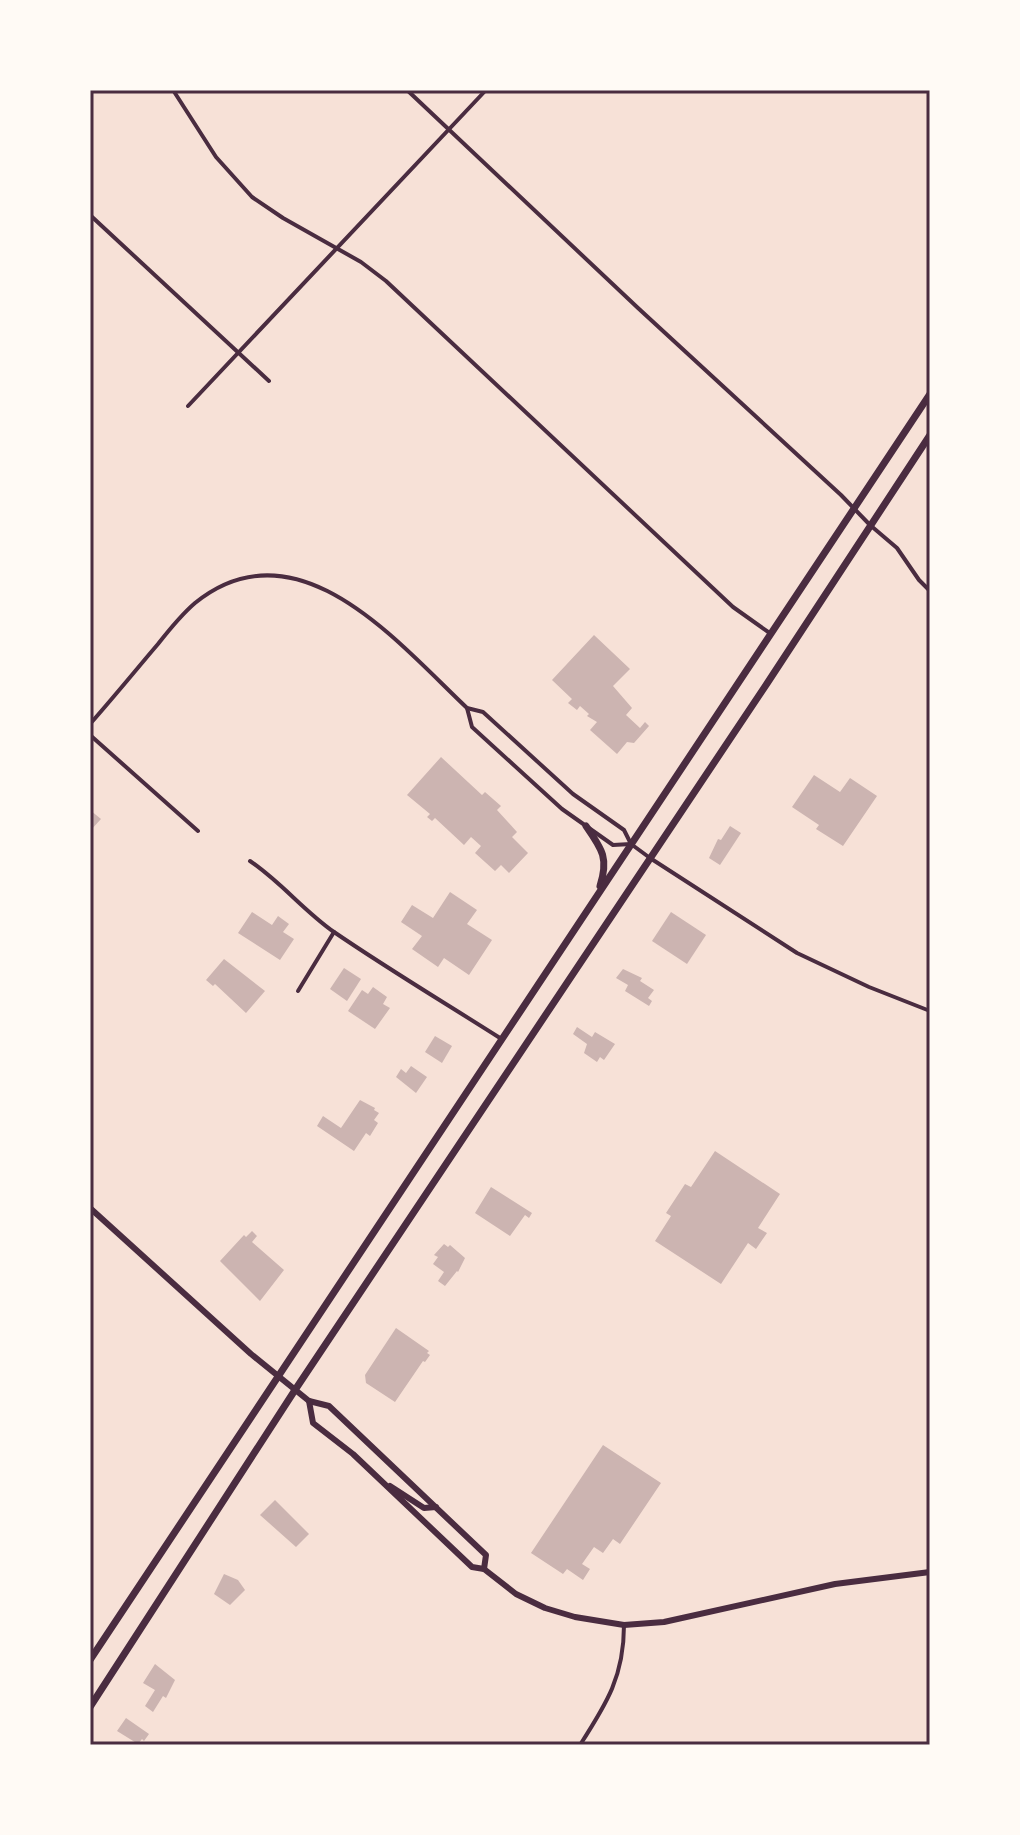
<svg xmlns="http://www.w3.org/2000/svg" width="1020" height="1835" font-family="Montserrat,sans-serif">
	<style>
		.building { fill: #ccb4b1 }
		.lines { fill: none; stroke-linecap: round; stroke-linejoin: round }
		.minor { stroke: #4a2c40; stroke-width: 4 }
		.secondary { stroke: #4a2c40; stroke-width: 6 }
		.trunk { stroke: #4a2c40; stroke-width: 7 }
		.neatline { fill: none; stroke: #4a2c40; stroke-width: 3 }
	</style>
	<rect width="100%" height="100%" fill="#f7e1d7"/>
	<g class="building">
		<path d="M594 635 630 669 613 686 632 708 626 715 640 728 645 722 649 726 634 743 627 742 617 754 590 730 597 722 587 716 589 714 580 706 577 710 568 703 572 699 552 680Z"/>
		<path d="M441 757 482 795 485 792 501 806 497 810 517 832 512 837 528 853 509 873 501 865 495 871 475 853 481 846 471 837 464 845 435 818 432 821 427 817 430 814 407 795Z"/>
		<path d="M814 775 840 792 850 778 877 796 843 846 816 829 819 825 792 807Z"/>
		<path d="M90 810 101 819 90 831Z"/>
		<path d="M730 826 741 833 720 865 709 858 718 839 721 840Z"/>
		<path d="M450 892 477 910 467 924 492 940 469 975 444 958 438 967 412 949 422 936 401 922 412 905 433 918Z"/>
		<path d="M252 912 272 925 278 916 289 924 283 932 294 939 280 960 238 933Z"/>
		<path d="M671 912 706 935 687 964 652 941Z"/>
		<path d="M224 959 265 991 246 1013 215 984 213 986 206 980Z"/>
		<path d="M344 968 361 979 347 1001 330 989Z"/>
		<path d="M623 969 642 978 640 981 654 990 648 998 652 1001 649 1006 625 991 628 985 616 978Z"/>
		<path d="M373 987 387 997 383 1004 390 1008 375 1029 348 1011 362 990 368 994Z"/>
		<path d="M577 1027 592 1037 595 1032 615 1044 604 1060 600 1057 597 1062 584 1053 587 1044 573 1034Z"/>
		<path d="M435 1036 452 1046 442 1063 425 1052Z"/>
		<path d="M411 1066 427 1077 416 1093 396 1077 401 1069 406 1073Z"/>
		<path d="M360 1100 375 1108 374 1110 379 1113 374 1120 378 1123 370 1136 366 1133 354 1151 317 1126 323 1116 341 1128Z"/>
		<path d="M715 1151 780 1194 758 1228 767 1233 756 1249 748 1243 721 1284 655 1241 671 1216 666 1213 685 1184 691 1187Z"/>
		<path d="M491 1187 532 1213 529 1218 525 1215 510 1236 475 1213Z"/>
		<path d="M252 1231 257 1236 252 1242 284 1270 260 1301 220 1261 244 1235 246 1237Z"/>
		<path d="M444 1244 448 1247 450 1245 465 1258 458 1272 457 1271 445 1286 438 1281 444 1272 433 1264 438 1257 434 1255Z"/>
		<path d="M396 1328 429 1351 427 1353 430 1355 425 1362 423 1361 395 1402 366 1383 365 1375Z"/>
		<path d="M603 1445 661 1483 620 1544 613 1539 603 1553 594 1547 582 1564 590 1569 583 1580 567 1569 563 1574 531 1553Z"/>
		<path d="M275 1500 309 1534 296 1547 260 1515Z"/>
		<path d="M224 1574 238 1580 245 1590 230 1605 214 1594Z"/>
		<path d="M155 1664 175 1680 166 1698 163 1696 153 1712 145 1706 155 1690 143 1683Z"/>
		<path d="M126 1718 149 1734 144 1741 142 1739 138 1744 117 1731Z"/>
	</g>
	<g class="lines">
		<g class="minor">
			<path d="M173 90 216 157 252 197 283 218 361 262 386 281 733 607 771 634"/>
			<path d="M407 90 638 308 841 495 870 525 897 548 919 580 930 591"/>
			<path d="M90 215 269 381"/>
			<path d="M188 406 486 90"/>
			<path d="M467 708 472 727 562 809 613 845 631 844"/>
			<path d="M90 724C113 698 135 671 158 644 169 630 181 615 195 603 297 520 398 643 467 708L483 712 573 794 624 830 631 844 650 858 797 953 869 987 930 1011"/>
			<path d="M90 735 198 831"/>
			<path d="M250 861C281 882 304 911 334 932 388 969 445 1003 500 1038"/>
			<path d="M298 991 334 932"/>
			<path d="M580 1745C607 1703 624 1676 624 1625"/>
		</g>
		<g class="secondary">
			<path d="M90 1208 251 1354 309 1401 329 1406 486 1555 484 1569"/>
			<path d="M309 1401 313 1423 353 1454 472 1567 484 1569 516 1594 545 1608 575 1617 624 1625 664 1622 835 1584 930 1572"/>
			<path d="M390 1486 424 1508 436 1507"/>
		</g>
		<g class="trunk">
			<path d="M586 826C602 849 609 858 600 886"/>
			<path d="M90 1660 930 394"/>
			<path d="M90 1707 295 1390 768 682 930 435"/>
		</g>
	</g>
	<rect width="1020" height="1835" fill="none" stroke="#fffaf5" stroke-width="184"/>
	<rect x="92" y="92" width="836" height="1651" class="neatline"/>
</svg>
